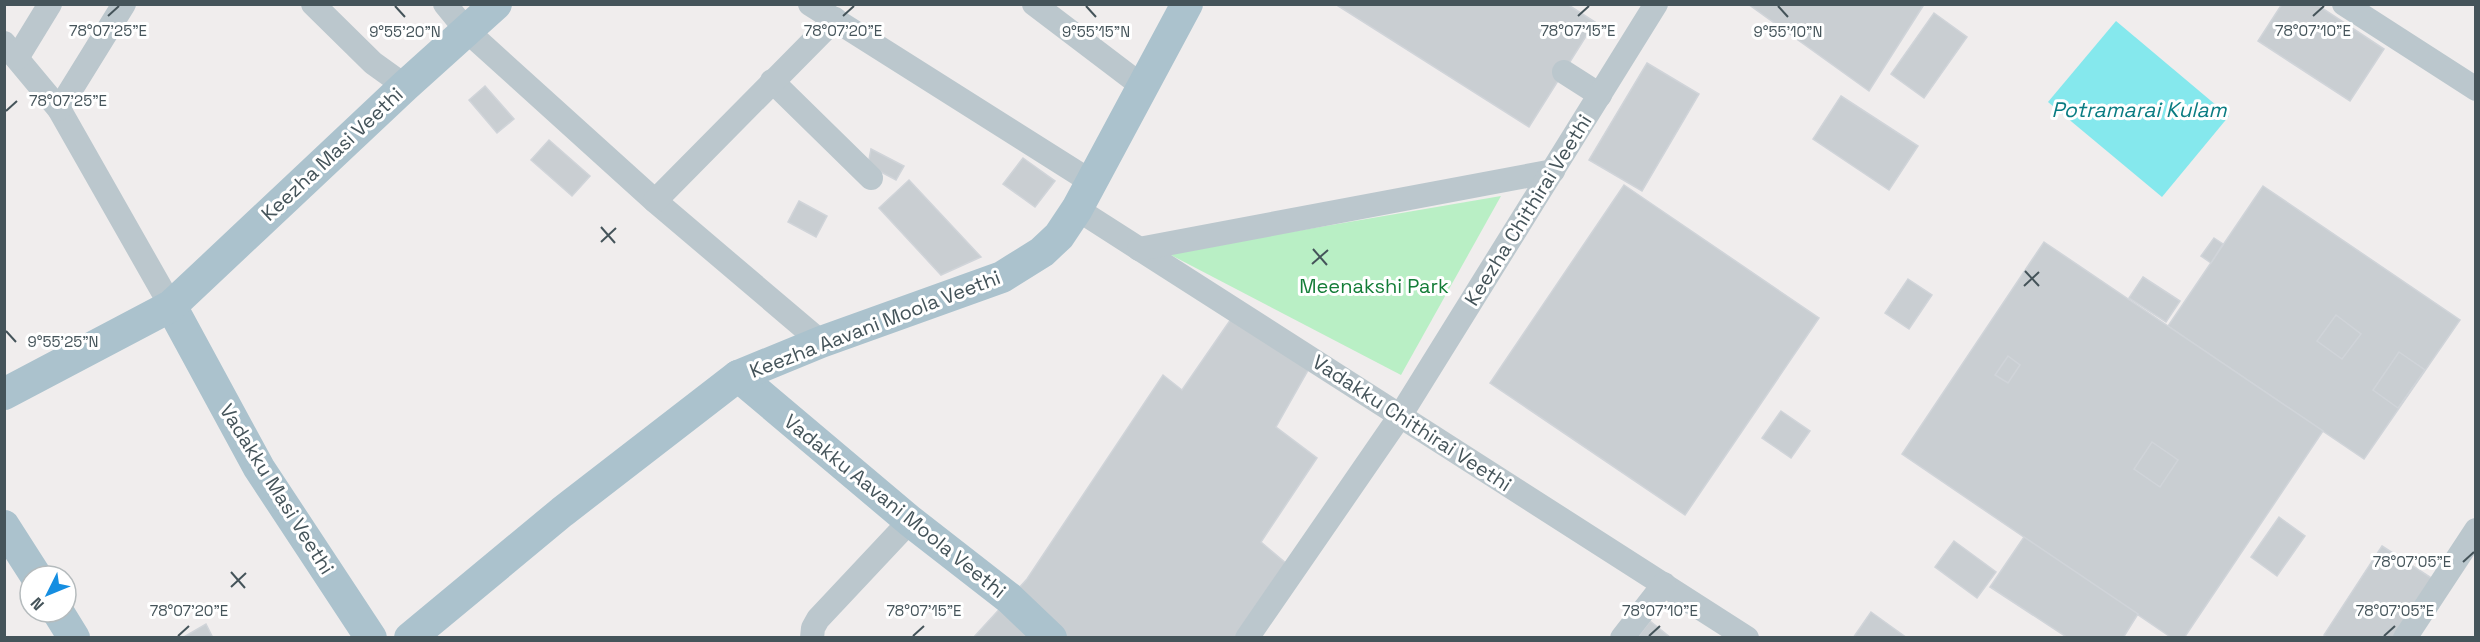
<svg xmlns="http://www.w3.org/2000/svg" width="2480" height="642" font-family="'Space Grotesk',sans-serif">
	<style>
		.green { fill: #b9efc5 }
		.water { fill: #85e8ed }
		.building { fill: #c9ced2; stroke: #d0d4d9; stroke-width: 1.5 }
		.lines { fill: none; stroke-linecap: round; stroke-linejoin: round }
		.minor { stroke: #bbc7cd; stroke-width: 24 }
		.major { stroke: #abc2cd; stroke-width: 32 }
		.ticks { fill: none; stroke: #45545a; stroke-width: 2 }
		.labels { text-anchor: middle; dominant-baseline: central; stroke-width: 6; stroke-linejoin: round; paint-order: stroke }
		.street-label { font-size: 20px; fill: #45545a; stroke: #fff }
		.park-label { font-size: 20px; fill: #147d38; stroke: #fff }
		.water-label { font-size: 21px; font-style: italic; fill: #0b7d83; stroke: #fff }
		.ticks-label { font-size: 15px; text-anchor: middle; fill: #45545a; stroke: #fff; stroke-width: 6; stroke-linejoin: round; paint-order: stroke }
	</style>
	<rect width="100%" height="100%" fill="#f0eded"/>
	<path class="green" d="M1501 196 1401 375 1167 253Z"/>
	<path class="water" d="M2116 21 2229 116 2162 197 2048 102Z"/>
	<g class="building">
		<path d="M1335 4H1567L1595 22 1529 127Z"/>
		<path d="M1748 4H1921L1923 6 1869 91Z"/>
		<path d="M2282 4H2316L2384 49 2350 101 2258 41Z"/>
		<path d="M1934 13 1967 37 1924 98 1891 74Z"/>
		<path d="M1647 63 1699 94 1642 191 1589 160Z"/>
		<path d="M485 86 514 119 497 133 469 100Z"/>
		<path d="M1841 96 1918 146 1889 190 1813 139Z"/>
		<path d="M549 140 590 176 572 196 531 160Z"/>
		<path d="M871 149 904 166 896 180 868 165Z"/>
		<path d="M1023 158 1055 181 1035 207 1003 184Z"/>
		<path d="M909 180 981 257 941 275 879 208Z"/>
		<path d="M1624 185 1819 318 1685 515 1490 383Z"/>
		<path d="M2263 186 2460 320 2364 459 2168 326Z"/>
		<path d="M799 201 827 216 816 237 788 222Z"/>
		<path d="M2214 238 2223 244 2211 263 2201 256Z"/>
		<path d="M2044 242 2323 431 2184 638H2172L1902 454Z"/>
		<path d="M2143 277 2180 301 2166 322 2129 298Z"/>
		<path d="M1908 279 1932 295 1909 329 1885 313Z"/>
		<path d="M2336 315 2361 334 2342 359 2317 341Z"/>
		<path d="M1231 319 1311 365 1276 427 1317 458 1261 542 1288 565 1237 638H973L1027 579 1163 375 1182 390Z"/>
		<path d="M2399 352 2425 370 2398 408 2373 390Z"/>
		<path d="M2008 356 2020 365 2008 383 1995 375Z"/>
		<path d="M1781 411 1810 431 1791 458 1762 438Z"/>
		<path d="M2152 442 2178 460 2160 487 2134 469Z"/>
		<path d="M2279 517 2305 536 2277 576 2251 557Z"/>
		<path d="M2024 537 2138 614 2123 638H2068L1990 587Z"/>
		<path d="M1954 541 1996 572 1977 598 1935 567Z"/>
		<path d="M2382 546 2436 581 2399 638H2328L2324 635Z"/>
		<path d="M1871 612 1907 638H1853Z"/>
		<path d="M1650 621 1671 638H1637Z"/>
		<path d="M206 624 213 638H182Z"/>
	</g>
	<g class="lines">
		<g class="minor">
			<path d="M313 4 373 63 405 86"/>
			<path d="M445 4 467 31 655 201 821 342"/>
			<path d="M810 4 1090 181"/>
			<path d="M1034 4 1142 86"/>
			<path d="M2344 4 2476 89"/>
			<path d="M4 43 59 109 171 306"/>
			<path d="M17 58 50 4"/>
			<path d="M1564 72 1600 95"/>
			<path d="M772 81 871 178"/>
			<path d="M59 109 124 4"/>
			<path d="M655 201 835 19"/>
			<path d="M1077 209 1747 638"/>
			<path d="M1139 249 1553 171"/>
			<path d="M812 638 813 628 818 619 910 521"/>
			<path d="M1247 638 1400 416 1656 4"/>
			<path d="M1622 638 1664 584"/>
			<path d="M2405 638 2476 530"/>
		</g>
		<g class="major">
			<path d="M171 306 259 468 371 638"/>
			<path d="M738 376 910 521 1009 598 1051 638"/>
			<path d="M4 394 171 306 405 86 496 4"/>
			<path d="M4 526 36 576"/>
			<path d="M58 612 74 638"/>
			<path d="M410 638 562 512 738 376 821 342 1002 277 1042 252 1059 236 1077 209 1187 4"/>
		</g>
	</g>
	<path class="ticks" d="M395 6 405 17M1086 6 1096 17M1778 6 1788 17M108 16 119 6M843 16 854 6M1578 16 1589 6M2313 16 2324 6M6 111 17 101M601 227 615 243M601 242 616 228M1313 249 1327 265M1312 264 1328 250M2025 271 2039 286M2024 286 2039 272M6 331 16 342M2463 562 2474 552M231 572 245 588M231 587 246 573M178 636 189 626M913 636 924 626M1649 636 1660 626M2384 636 2395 626"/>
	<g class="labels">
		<g class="street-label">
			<text transform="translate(332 154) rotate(-43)">Keezha Masi Veethi</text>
			<text transform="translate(1528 210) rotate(-58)">Keezha Chithirai Veethi</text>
			<text transform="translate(875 324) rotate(-21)">Keezha Aavani Moola Veethi</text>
			<text transform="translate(1412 423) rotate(33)">Vadakku Chithirai Veethi</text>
			<text transform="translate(277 489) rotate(58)">Vadakku Masi Veethi</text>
			<text transform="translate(895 506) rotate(39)">Vadakku Aavani Moola Veethi</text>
		</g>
		<g class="park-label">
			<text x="1374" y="286">Meenakshi Park</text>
		</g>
		<g class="water-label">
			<text x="2139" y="109">Potramarai Kulam</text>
		</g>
	</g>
	<g class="ticks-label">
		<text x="108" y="36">78°07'25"E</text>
		<text x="843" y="36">78°07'20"E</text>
		<text x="1578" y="36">78°07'15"E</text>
		<text x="2313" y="36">78°07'10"E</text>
		<text x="405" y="37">9°55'20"N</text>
		<text x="1096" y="37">9°55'15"N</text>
		<text x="1788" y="37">9°55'10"N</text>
		<text x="68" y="106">78°07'25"E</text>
		<text x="63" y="347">9°55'25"N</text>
		<text x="2412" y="567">78°07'05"E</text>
		<text x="189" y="616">78°07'20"E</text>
		<text x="924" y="616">78°07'15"E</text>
		<text x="1660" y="616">78°07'10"E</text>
		<text x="2395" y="616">78°07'05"E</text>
	</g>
	<rect width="2480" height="642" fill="none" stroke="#45545a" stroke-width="12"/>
	<g transform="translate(48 594) rotate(227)"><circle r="28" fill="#ffffff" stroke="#b5bbbd" stroke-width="1.5"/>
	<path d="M0-4.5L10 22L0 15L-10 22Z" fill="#158ee1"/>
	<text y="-9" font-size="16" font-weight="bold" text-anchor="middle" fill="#45545a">N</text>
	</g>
</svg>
